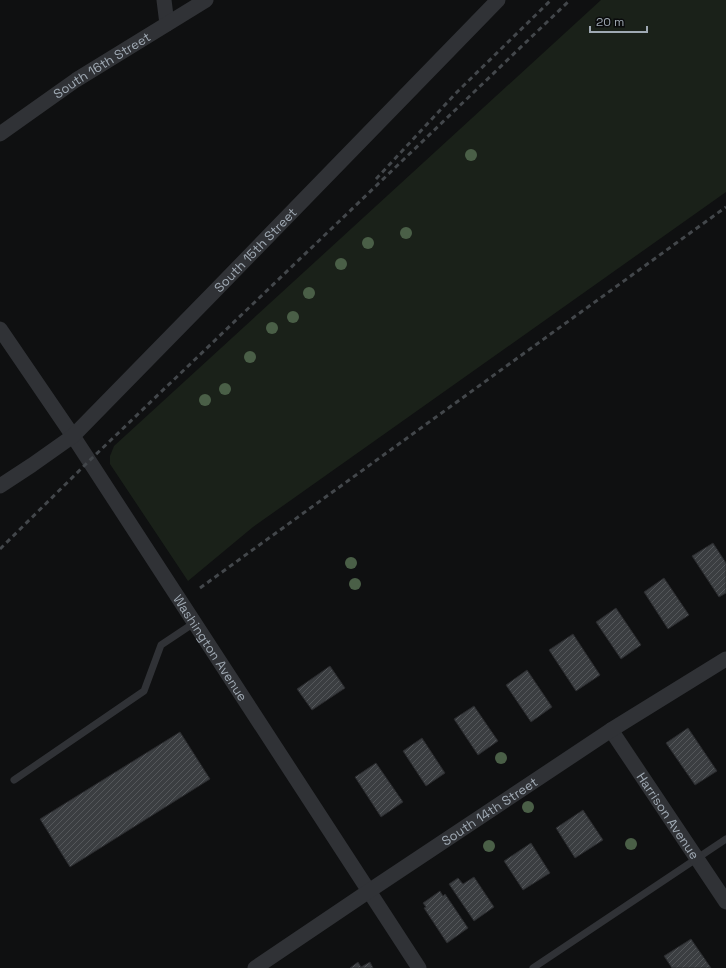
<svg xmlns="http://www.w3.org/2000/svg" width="726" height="968" font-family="'Space Grotesk',sans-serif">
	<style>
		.grass { fill: #1a2119 }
		.building { fill: url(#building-hatch); stroke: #292a2d }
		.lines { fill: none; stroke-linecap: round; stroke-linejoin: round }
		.service { stroke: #303236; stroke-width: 7 }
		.minor { stroke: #303236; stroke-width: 15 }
		.rail { stroke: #43474b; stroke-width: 3; stroke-dasharray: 5 4; stroke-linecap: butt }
		.tree { fill: #4a5f47 }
		.labels { text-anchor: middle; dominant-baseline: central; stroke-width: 3; stroke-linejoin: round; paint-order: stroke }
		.street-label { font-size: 13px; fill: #9fa9b3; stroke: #0a0b0c }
	</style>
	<defs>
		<pattern id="building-hatch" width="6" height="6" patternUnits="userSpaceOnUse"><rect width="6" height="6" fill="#3b3e41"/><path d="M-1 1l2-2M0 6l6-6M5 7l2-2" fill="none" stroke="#54575a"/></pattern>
	</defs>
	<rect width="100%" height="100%" fill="#0f1011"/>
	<path class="grass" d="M601 0H726V192L253 527 188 581 110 464V456L114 446Z"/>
	<g class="building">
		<path d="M713 543 726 563V593L719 597 692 556Z"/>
		<path d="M664 578 689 615 668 629 644 592Z"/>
		<path d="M616 608 641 645 621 659 596 622Z"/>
		<path d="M573 634 600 675 576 691 549 650Z"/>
		<path d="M330 666 345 688 312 710 297 689Z"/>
		<path d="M527 670 552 707 531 722 506 685Z"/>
		<path d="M474 706 498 741 478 755 454 719Z"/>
		<path d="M688 728 717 771 695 785 666 743Z"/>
		<path d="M180 732 210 779 70 867 40 819Z"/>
		<path d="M422 738 445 773 426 786 403 751Z"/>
		<path d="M376 763 403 802 381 817 355 777Z"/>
		<path d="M583 810 603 840 575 858 556 828Z"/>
		<path d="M531 843 550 873 523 890 504 861Z"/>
		<path d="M474 877 494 907 474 921 449 884 458 878 463 884Z"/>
		<path d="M440 891 443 896 445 894 468 928 447 943 424 908 426 907 423 903Z"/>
		<path d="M691 939 711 968H672L664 956Z"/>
		<path d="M358 962 361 967 370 962 373 968H350Z"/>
	</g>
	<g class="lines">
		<g class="service">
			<path d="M14 780 144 691 161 645 194 623"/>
			<path d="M533 968 726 839"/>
		</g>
		<g class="minor">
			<path d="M164 0 167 24"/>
			<path id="s1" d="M0 134 76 80 206 0"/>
			<path id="s2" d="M0 329 73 436 419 968"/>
			<path id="s3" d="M0 486 32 465 73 436 213 293 498 0"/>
			<path id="s4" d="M611 730 726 902"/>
			<path id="s5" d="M255 968 369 891 611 730 726 659"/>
		</g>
		<g class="rail">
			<path d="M376 179 457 92 551 0"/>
			<path d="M0 549 89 461 570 0"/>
			<path d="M200 588 726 207"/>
		</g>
	</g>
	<g class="tree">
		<circle cx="471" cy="155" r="6"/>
		<circle cx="406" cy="233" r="6"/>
		<circle cx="368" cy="243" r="6"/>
		<circle cx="341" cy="264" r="6"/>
		<circle cx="309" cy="293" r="6"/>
		<circle cx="293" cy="317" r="6"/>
		<circle cx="272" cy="328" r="6"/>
		<circle cx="250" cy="357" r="6"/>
		<circle cx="225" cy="389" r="6"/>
		<circle cx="205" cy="400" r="6"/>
		<circle cx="351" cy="563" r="6"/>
		<circle cx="355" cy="584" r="6"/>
		<circle cx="501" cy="758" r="6"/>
		<circle cx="528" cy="807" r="6"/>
		<circle cx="631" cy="844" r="6"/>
		<circle cx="489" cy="846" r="6"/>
	</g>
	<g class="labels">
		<g class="street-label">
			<text stroke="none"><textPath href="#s1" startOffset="123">South 16th Street</textPath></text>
			<text stroke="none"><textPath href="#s3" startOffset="349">South 15th Street</textPath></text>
			<text stroke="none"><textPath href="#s2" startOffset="382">Washington Avenue</textPath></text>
			<text stroke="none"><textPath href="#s5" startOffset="282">South 14th Street</textPath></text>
			<text stroke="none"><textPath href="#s4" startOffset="103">Harrison Avenue</textPath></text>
		</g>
	</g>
	<path d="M590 26v6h57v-6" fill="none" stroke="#9fa9b3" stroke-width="2"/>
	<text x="596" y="26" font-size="12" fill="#9fa9b3" stroke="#0a0b0c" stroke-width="3" paint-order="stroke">20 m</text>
</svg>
